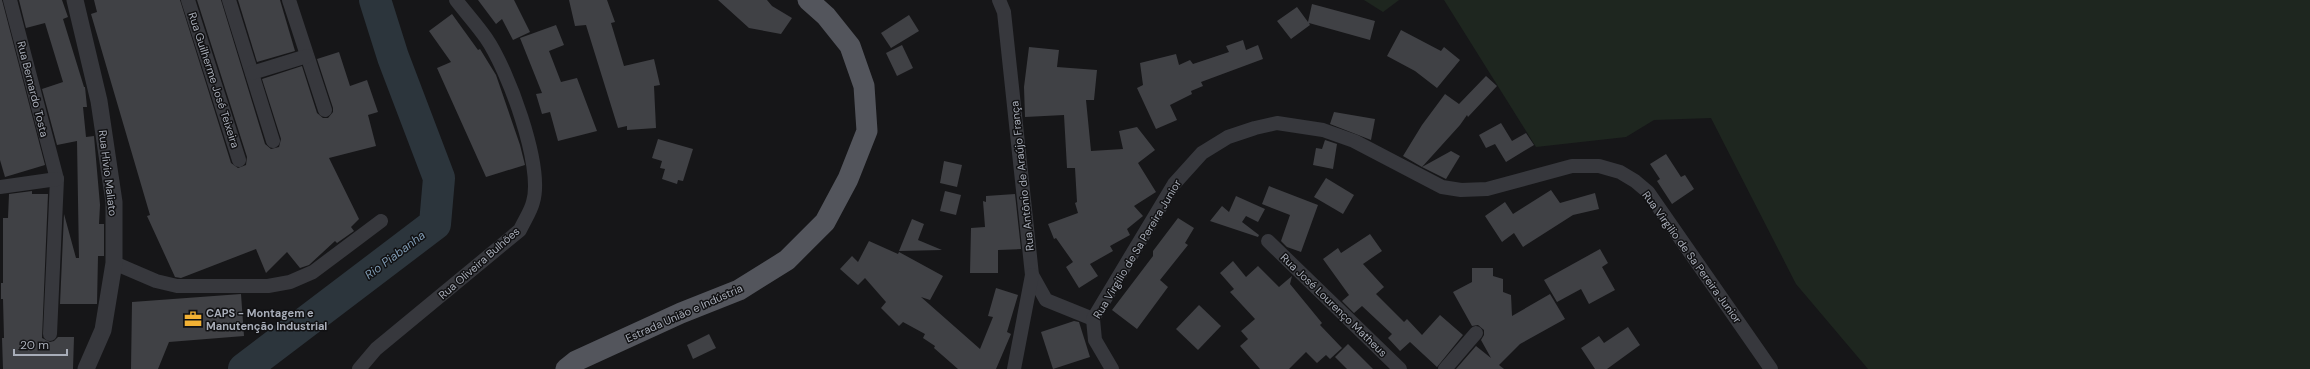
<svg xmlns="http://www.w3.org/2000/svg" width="2310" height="369" font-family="'DM Sans',sans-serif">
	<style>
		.green { fill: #1e261f }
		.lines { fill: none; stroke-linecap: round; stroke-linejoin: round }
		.river { stroke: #2c353c; stroke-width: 32 }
		.building { fill: #404145 }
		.minor { stroke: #37383d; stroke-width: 14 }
		.tertiary { stroke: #37383d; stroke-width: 17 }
		.primary { stroke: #53555c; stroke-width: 21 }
		.labels { text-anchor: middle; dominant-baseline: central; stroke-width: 3; stroke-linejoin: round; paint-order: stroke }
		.street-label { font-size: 11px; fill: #a8adb8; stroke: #111113 }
		.poi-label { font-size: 11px; font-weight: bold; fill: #a8adb8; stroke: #111113; text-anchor: start }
		.water-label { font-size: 12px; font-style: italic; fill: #7f9bb3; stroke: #111113 }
	</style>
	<rect width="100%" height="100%" fill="#161618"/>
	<g class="green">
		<path d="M1364 0H1399L1383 12Z"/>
		<path d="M1444 0H2310V369H1868L1796 284 1711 118 1654 120 1626 137 1536 147Z"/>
	</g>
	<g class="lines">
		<path class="river" d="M244 369 435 224 439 178 393 57 375 0"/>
	</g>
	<g class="building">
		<path d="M0 0H2L45 165 5 177 0 160Z"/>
		<path d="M19 0H62L68 17 63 19 84 87H85L87 107H83L86 137 94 136 100 205 99 224H104V256H98L97 304H60L64 214 76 258H79L77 141 57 145 42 89 63 82 45 23 26 28Z"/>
		<path d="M94 0H180L231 163 238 168 246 165 247 157 197 0H221L265 144 271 149 279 147 281 139 262 79 302 66 317 113 323 118H328L333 112V108L317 59 339 52 350 86 367 80 378 112 368 115 376 146 329 158 359 219 351 227 354 231 337 243 335 241 309 265 300 268 287 252 266 273 256 249 181 278 175 277 147 216 150 215 91 14 97 12Z"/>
		<path d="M238 0H280L295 51 257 62Z"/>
		<path d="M478 0H514L530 32 513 40 502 19 496 24Z"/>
		<path d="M569 0H607L615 22 611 23 624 66 654 59 660 85 654 86 656 128 627 130V126L618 128 586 25 575 26Z"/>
		<path d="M718 0H767L772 6 792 18 781 34 749 28Z"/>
		<path d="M1312 4 1375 21 1370 40 1309 23 1310 25 1291 39 1277 21 1297 7 1308 22Z"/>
		<path d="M452 14 478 50 480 49 496 75 520 145 525 165 486 177 437 68 451 62 429 31Z"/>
		<path d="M909 15 919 31 891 48 881 33Z"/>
		<path d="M556 25 564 45 549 51 561 82 577 78 597 131 558 141 550 112 542 114 536 94 542 93 520 38Z"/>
		<path d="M1401 30 1441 51 1444 47 1460 60 1437 88 1415 71 1387 56Z"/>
		<path d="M1243 40 1246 50 1258 45 1263 59 1201 82 1203 86 1191 91 1192 94 1170 105 1177 120 1156 129 1137 88 1143 85 1140 63 1176 54 1179 65 1190 60 1193 64 1229 52 1226 46Z"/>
		<path d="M902 45 913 68 897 76 886 53Z"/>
		<path d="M1029 47 1059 50 1057 67 1097 70 1094 100H1086L1091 151 1123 149 1119 131 1137 127 1155 150 1138 163 1156 192 1134 206 1143 216 1127 229 1130 235 1110 246 1113 251 1090 264 1098 276 1079 288 1066 267 1073 262 1056 238 1054 239 1048 224 1078 213 1075 203 1077 202 1075 168H1067L1064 115 1025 117 1024 87Z"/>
		<path d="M1486 76 1497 86 1468 117 1467 115 1460 125 1422 167 1403 156 1422 125 1445 94 1459 104Z"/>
		<path d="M1334 112 1375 119 1371 140 1330 124Z"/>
		<path d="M1501 123 1512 141 1526 133 1534 145 1506 162 1495 144 1486 148 1479 135Z"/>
		<path d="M658 139 693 149 683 181 678 180 677 184 662 179 665 169 660 168 662 161 652 158Z"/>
		<path d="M1325 140 1337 144 1333 169 1313 165 1316 148 1322 149Z"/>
		<path d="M1451 151 1460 156 1446 179 1422 167Z"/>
		<path d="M1666 154 1681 177 1685 175 1694 189 1672 204 1657 181 1660 179 1650 164Z"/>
		<path d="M944 161 962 165 957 187 940 183Z"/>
		<path d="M1326 178 1354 195 1343 214 1314 197Z"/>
		<path d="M1269 186 1318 205 1301 252 1287 247 1281 241 1290 215 1262 204Z"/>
		<path d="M1551 190 1560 203 1595 193 1599 209 1573 215 1523 247 1514 233 1502 242 1485 216 1505 202 1513 214Z"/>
		<path d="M32 191V194H48L42 338 50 342 54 341 58 337H74L73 369H3L2 338H4L3 299H1V283H3V218H8L9 194Z"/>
		<path d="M945 191 961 195 956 215 940 211Z"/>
		<path d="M1015 194 1021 249 998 250V273H970L971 228 985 227 983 201 986 202V196Z"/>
		<path d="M1236 196 1265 209 1258 222 1246 216 1242 222 1259 235 1258 237 1210 221 1222 206 1229 212Z"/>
		<path d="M1178 218 1194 228 1185 243 1188 245 1160 280 1168 287 1137 329 1112 310 1153 256V251Z"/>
		<path d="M912 219 924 224 918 240 942 250 899 251Z"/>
		<path d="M1370 234 1382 251 1363 264 1384 287 1376 294 1404 322 1407 319 1422 335 1440 315 1463 335 1437 367 1410 342 1400 351 1388 338 1392 334 1362 306 1354 313 1342 301 1349 295 1323 259 1338 248 1341 253Z"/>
		<path d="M869 241 898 254 899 252 943 276 930 300 921 297 980 349 993 317 988 316 996 288 1018 295 1007 332 1011 334 996 369H958L934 348 935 346 923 338 925 334 903 322 899 326 881 308 886 302 865 278 858 285 840 269 852 256 858 262Z"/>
		<path d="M1600 249 1608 263 1602 267 1615 290 1589 304 1581 289 1557 302 1544 280Z"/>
		<path d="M1233 261 1246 277 1258 266 1279 287 1292 276 1290 284 1322 323 1320 325 1342 348 1330 359 1326 355 1317 363 1306 352 1289 369H1260L1240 346 1248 339 1241 331 1255 319 1230 292 1234 289 1220 273Z"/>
		<path d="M1472 268H1493V276L1503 279V292L1511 295 1512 316 1550 294 1565 319 1520 344 1499 365 1504 369H1456L1476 346 1491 358 1481 340 1484 335V330L1478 325 1472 326 1453 292 1472 282Z"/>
		<path d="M241 294 244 336 169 342 158 369H131L132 302Z"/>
		<path d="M1199 305 1221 326 1198 350 1176 329Z"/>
		<path d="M1074 321 1079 322 1090 357 1053 369 1041 332Z"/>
		<path d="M1628 327 1640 345 1607 369H1595L1581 348 1599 336 1604 343Z"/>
		<path d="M709 334 716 348 693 359 687 345Z"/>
		<path d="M1348 344 1373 369H1347L1335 357Z"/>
	</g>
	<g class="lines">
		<g class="minor">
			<path d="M10 0 57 179 50 334"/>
			<path d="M188 0 239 160"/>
			<path d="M229 0 273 141"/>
			<path d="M289 0 325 110"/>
			<path d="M999 0 1004 12 1032 275 1046 300 1093 319"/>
			<path d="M252 73 307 56"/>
			<path d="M0 187 57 179"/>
			<path d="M1268 241 1400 369"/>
			<path d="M114 263 156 281 177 286H268L290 282 313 272 381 221"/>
			<path d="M359 369 376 349 520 230C524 221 531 211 533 202 544 166 507 68 486 38 477 25 466 13 456 0"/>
			<path d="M1014 369 1032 275"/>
			<path d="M1112 369 1095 340 1093 319 1174 184 1202 153 1228 137 1255 128 1277 123 1323 130 1354 141 1442 187 1461 190 1487 189 1572 166H1599L1620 172 1635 181 1648 192 1771 369"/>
			<path d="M1445 369 1476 333"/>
		</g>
		<path class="tertiary" d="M75 0 99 101 114 202V263L103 330 86 369"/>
		<path class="primary" d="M566 369 576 361 681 313 739 290 787 260 825 222 848 179 867 131 864 86 850 46 826 16 808 0"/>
	</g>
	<defs>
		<g id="office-bare" transform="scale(1.38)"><path d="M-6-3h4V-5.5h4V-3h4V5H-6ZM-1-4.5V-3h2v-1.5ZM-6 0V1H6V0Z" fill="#f2b134" stroke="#111113" stroke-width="2.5" paint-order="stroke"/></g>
	</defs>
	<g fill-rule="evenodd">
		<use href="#office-bare" x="193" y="319"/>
	</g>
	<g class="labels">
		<g class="street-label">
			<text transform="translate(214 80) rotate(72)">Rua Guilherme José Teixeira</text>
			<text transform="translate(33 89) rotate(76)">Rua Bernardo Tosta</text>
			<text transform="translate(108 173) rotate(83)">Rua Hivio Maliato</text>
			<text transform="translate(1022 176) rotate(-96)">Rua Antônio de Araújo França</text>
			<text transform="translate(1137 249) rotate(-59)">Rua Virgilio de Sa Pereira Junior</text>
			<text transform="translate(1692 257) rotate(54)">Rua Virgilio de Sa Pereira Junior</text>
			<text transform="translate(479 263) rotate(-41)">Rua Oliveira Bulhões</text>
			<text transform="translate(1334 305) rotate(44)">Rua José Lourenço Matheus</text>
			<text transform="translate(684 313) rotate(-24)">Estrada União e Indústria</text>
		</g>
		<g class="poi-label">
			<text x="206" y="313">CAPS - Montagem e<tspan x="206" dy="13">Manutenção Industrial</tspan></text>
		</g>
		<g class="water-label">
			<text transform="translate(395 255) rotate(-37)">Rio Piabanha</text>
		</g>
	</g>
	<path d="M14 349v6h53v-6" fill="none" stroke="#a8adb8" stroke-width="2"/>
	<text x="20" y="349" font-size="12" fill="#a8adb8" stroke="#111113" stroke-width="3" paint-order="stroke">20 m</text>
</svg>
